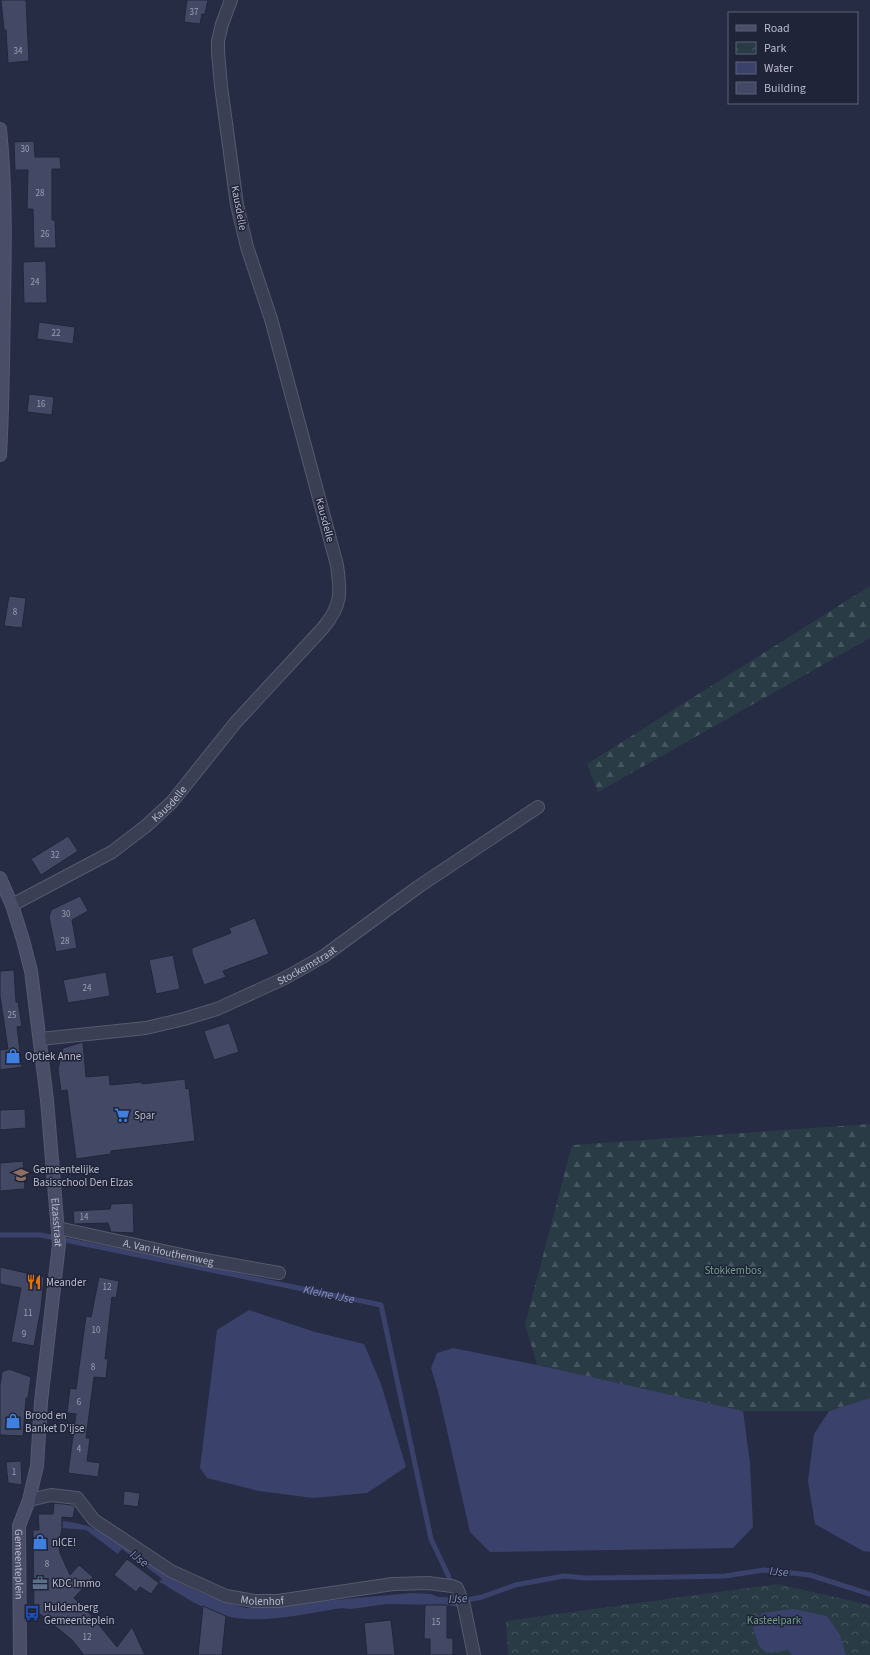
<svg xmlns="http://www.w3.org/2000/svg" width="870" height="1655" font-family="'Source Sans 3',sans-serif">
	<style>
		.forest { fill: url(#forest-firs) }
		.park { fill: url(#park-crowns) }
		.water { fill: #3a426b }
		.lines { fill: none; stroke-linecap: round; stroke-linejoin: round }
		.stream { stroke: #3a426b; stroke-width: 5 }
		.building { fill: #434964; stroke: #22263b }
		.street-casing { stroke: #575a6e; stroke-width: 14 }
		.secondary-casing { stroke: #575a6e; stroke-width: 14 }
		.street { stroke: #3b3f54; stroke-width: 12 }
		.secondary { stroke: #494d67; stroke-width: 12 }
		.labels { text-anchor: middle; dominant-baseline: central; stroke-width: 3; stroke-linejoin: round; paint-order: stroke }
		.number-label { font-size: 9px; fill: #9c9eb3 }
		.street-label { font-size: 11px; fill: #b9bbcd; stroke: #202439 }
		.poi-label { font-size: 11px; fill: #b9bbcd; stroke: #202439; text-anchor: start }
		.park-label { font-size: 11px; fill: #6f9f86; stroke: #202439 }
		.water-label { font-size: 12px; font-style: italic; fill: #8690b9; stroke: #202439 }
	</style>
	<defs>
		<pattern id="forest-firs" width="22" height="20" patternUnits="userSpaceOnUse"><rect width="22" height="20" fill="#293b45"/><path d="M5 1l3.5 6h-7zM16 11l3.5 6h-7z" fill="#46555f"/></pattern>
		<pattern id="park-crowns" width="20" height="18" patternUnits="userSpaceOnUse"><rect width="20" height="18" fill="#293b45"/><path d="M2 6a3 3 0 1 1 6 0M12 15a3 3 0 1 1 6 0" fill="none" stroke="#46555f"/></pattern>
	</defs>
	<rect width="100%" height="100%" fill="#262c44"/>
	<g class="forest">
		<path d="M870 586V638L598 792 587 764Z"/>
		<path d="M870 1124V1398L829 1411H743L537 1365 525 1324 572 1145Z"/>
	</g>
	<path class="park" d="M777 1584 870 1605V1655H508L506 1621Z"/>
	<g class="water">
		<path d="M249 1310 315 1332 364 1344 381 1384 406 1467 367 1493 313 1498 259 1491 207 1478 200 1468 217 1330Z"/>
		<path d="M453 1348 537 1365 743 1411 750 1463 753 1527 733 1548 490 1552 470 1532 438 1391 431 1368 437 1353Z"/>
		<path d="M870 1398V1552L863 1551 815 1524 808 1481 814 1434 829 1411Z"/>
		<path d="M63 1521C90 1524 101 1531 123 1546L118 1554 86 1530 62 1528Z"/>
		<path d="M165 1574C192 1589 217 1601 246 1608L412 1593 431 1594 438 1597 458 1598 459 1607 447 1605 387 1604 351 1609 342 1608C309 1613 259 1625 227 1616 204 1610 182 1596 162 1583H159Z"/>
		<path d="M793 1609 827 1616 840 1635 846 1655H792L788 1650 767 1653 759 1646 753 1628 762 1613Z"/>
	</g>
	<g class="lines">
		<g class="stream">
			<path id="s1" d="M0 1235H41L381 1305 431 1539 449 1577"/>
			<path d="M118 1543 168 1580"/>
			<path d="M462 1601 482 1597 515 1585 564 1576 584 1578 677 1577 725 1576 764 1570 810 1575 870 1594"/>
		</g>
	</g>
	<g class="building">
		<path d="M1 0H26L29 61 8 63 6 30H4Z"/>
		<path d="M187 0H208L205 14H202L200 24 184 22Z"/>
		<path d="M34 141 35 157H60L61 169H52V220H55L56 248H34L33 209H27L28 170H15L14 142Z"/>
		<path d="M46 261 47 303H24L23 262Z"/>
		<path d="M39 322 75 327 73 344 37 339Z"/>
		<path d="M29 394 54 397 52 415 27 412Z"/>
		<path d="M9 596 26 598 22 628 4 626Z"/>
		<path d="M68 836 78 851 41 875 31 859Z"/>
		<path d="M80 896 88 911 72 920 77 948 56 952 49 917 51 910Z"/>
		<path d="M255 918 269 954 223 971 226 977 204 985 192 953V948L231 933 229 928Z"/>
		<path d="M173 955 180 989 156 994 149 960Z"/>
		<path d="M14 970 16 1002H18L22 1026 17 1027 22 1067 0 1070V1050L8 1049 0 996V971Z"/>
		<path d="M106 972 110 996 68 1003 63 980Z"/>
		<path d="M229 1023 239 1052 214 1060 204 1031Z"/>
		<path d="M83 1042 86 1077 109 1075 110 1085 142 1082V1084L185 1079 186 1089 189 1088 195 1141 111 1151V1154L76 1159 67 1090 61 1091 58 1069 63 1048Z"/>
		<path d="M25 1109 26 1128 0 1130V1110Z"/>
		<path d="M23 1161 25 1189 0 1191V1163Z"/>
		<path d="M133 1203 134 1233 111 1232 108 1223 74 1224 73 1211 110 1209 111 1204Z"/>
		<path d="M0 1267 44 1277 41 1308 34 1346 11 1342 21 1288 0 1284Z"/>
		<path d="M99 1277 119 1281 116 1298 112 1297 105 1359H108L106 1378 94 1377 86 1438H90L87 1461 100 1463 98 1477 68 1473 76 1414 67 1413 70 1388 76 1389 86 1316 91 1317Z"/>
		<path d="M9 1369 31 1377 28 1398H26L23 1436 0 1435V1385L2 1372Z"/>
		<path d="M21 1461 22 1485 8 1483 6 1462Z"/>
		<path d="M124 1491 140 1493 138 1507 123 1505Z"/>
		<path d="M54 1503 73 1505 75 1507 73 1518 62 1517V1528L59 1544 60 1553 70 1575 79 1565 93 1577 74 1598 90 1614 117 1647 132 1627 145 1655H84L72 1640 34 1609 33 1530H39L38 1514H53Z"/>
		<path d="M127 1559 159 1583 151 1594 140 1587 136 1592 114 1575Z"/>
		<path d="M425 1605H447V1638H453V1655H430V1639H424Z"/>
		<path d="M203 1606 226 1616 222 1655H198Z"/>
		<path d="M391 1620 395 1655H367L364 1623Z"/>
	</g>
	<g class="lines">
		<g class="street-casing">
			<g id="street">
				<path id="s2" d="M12 905 112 852 146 826 172 802 236 722 323 628C342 605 341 593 337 565L271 319 247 247 237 205 221 86 218 52V41L222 24 231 0"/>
				<path id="s3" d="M40 1039 146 1028 184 1019 217 1009 285 978 324 956 418 887 538 807"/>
				<path id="s4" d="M58 1228 200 1259 279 1273"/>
				<path id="s5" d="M29 1500 51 1495 77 1498 94 1520 171 1571 226 1596 254 1601H278L393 1584 428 1583 452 1586 457 1588 464 1606 474 1655"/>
			</g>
		</g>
		<g class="secondary-casing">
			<g id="secondary">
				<path d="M0 129C6 187 5 245 4 303 3 354 3 405 0 455"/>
				<path id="s6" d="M0 878 12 905 23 940 31 971 47 1100 59 1244 41 1402 37 1466 29 1500 19 1526 20 1655"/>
			</g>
		</g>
		<use href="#street" class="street"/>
		<use href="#secondary" class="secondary"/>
	</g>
	<defs>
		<g id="shop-bare" transform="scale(1.2)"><path d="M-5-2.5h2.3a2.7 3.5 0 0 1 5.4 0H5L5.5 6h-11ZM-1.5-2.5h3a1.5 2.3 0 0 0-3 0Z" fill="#3f7fe0" stroke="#202439" stroke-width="2.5" paint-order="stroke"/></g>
		<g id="supermarket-bare" transform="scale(1.2)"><path d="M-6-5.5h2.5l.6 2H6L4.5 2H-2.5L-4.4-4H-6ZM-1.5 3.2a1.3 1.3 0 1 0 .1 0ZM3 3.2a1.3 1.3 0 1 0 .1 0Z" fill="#3f7fe0" stroke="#202439" stroke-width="2.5" paint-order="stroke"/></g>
		<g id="school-bare" transform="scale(1.2)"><path d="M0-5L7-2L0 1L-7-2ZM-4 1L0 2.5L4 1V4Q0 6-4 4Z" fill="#8d6e63" stroke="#202439" stroke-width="2.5" paint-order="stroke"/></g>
		<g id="restaurant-bare" transform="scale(1.2)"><path d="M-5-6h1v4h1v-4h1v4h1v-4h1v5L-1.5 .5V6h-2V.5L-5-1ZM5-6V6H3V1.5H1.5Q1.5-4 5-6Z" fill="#e8710a" stroke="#202439" stroke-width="2.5" paint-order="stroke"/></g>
		<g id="office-bare" transform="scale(1.2)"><path d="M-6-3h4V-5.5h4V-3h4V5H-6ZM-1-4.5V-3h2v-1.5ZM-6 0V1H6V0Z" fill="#5c6f8a" stroke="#202439" stroke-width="2.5" paint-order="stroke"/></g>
		<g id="bus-bare" transform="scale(1.2)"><path d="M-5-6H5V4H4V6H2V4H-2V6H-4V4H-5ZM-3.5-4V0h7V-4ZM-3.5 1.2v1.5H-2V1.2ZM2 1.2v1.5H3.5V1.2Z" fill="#1a4fb4" stroke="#202439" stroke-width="2.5" paint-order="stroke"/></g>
	</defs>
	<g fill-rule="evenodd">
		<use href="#shop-bare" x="13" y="1056"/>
		<use href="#supermarket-bare" x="122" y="1115"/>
		<use href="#school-bare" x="21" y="1175"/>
		<use href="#restaurant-bare" x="34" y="1282"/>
		<use href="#shop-bare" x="13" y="1421"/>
		<use href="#shop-bare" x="40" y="1542"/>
		<use href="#office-bare" x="40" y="1583"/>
		<use href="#bus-bare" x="32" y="1613"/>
	</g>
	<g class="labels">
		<g class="number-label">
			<text x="194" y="12">37</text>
			<text x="18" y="51">34</text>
			<text x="25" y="149">30</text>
			<text x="40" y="193">28</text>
			<text x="45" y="234">26</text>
			<text x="35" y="282">24</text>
			<text x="56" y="333">22</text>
			<text x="41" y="404">16</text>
			<text x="15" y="612">8</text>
			<text x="55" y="855">32</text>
			<text x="66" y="914">30</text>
			<text x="65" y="941">28</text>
			<text x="87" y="988">24</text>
			<text x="12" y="1015">25</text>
			<text x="84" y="1217">14</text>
			<text x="107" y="1287">12</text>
			<text x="28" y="1313">11</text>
			<text x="96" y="1330">10</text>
			<text x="24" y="1334">9</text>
			<text x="93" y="1367">8</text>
			<text x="79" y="1402">6</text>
			<text x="79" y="1449">4</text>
			<text x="14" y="1472">1</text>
			<text x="47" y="1564">8</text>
			<text x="436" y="1622">15</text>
			<text x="87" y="1637">12</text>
		</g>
		<g class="street-label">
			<text transform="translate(239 208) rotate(79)">Kausdelle</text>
			<text transform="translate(325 520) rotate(75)">Kausdelle</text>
			<text stroke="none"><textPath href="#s2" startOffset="188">Kausdelle</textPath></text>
			<text stroke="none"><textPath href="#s3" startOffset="280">Stockemstraat</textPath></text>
			<text stroke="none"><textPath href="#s6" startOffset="351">Elzasstraat</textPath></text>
			<text stroke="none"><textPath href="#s4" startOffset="113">A. Van Houthemweg</textPath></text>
			<text stroke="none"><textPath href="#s6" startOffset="697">Gemeenteplein</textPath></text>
			<text stroke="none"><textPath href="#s5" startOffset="266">Molenhof</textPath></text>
		</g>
		<g class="poi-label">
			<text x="25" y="1056">Optiek Anne</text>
			<text x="134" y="1115">Spar</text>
			<text x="33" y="1169">Gemeentelijke<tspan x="33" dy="13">Basisschool Den Elzas</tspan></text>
			<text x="46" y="1282">Meander</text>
			<text x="25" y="1415">Brood en<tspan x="25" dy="13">Banket D'ijse</tspan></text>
			<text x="52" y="1542">nICE!</text>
			<text x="52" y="1583">KDC Immo</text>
			<text x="44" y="1607">Huldenberg<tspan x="44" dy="13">Gemeenteplein</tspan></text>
		</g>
		<g class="park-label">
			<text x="733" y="1270">Stokkembos</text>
			<text x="774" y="1620">Kasteelpark</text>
		</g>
		<g class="water-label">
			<text stroke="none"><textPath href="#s1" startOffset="335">Kleine IJse</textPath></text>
			<text transform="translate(139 1559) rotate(37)">IJse</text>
			<text transform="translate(779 1572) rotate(5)">IJse</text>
			<text transform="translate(458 1599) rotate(-3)">IJse</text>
		</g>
	</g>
	<rect x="728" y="12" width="130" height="92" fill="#202439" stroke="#5d6074"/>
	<rect x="736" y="25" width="20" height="6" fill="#494d67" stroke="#5d6074"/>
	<text x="764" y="32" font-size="12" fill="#b9bbcd">Road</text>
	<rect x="736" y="42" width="20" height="12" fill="url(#park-crowns)" stroke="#5d6074"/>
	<text x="764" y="52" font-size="12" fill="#b9bbcd">Park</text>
	<rect x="736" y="62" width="20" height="12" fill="#3a426b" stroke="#5d6074"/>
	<text x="764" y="72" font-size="12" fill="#b9bbcd">Water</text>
	<rect x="736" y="82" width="20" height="12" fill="#434964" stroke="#5d6074"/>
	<text x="764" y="92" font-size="12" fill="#b9bbcd">Building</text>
</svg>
